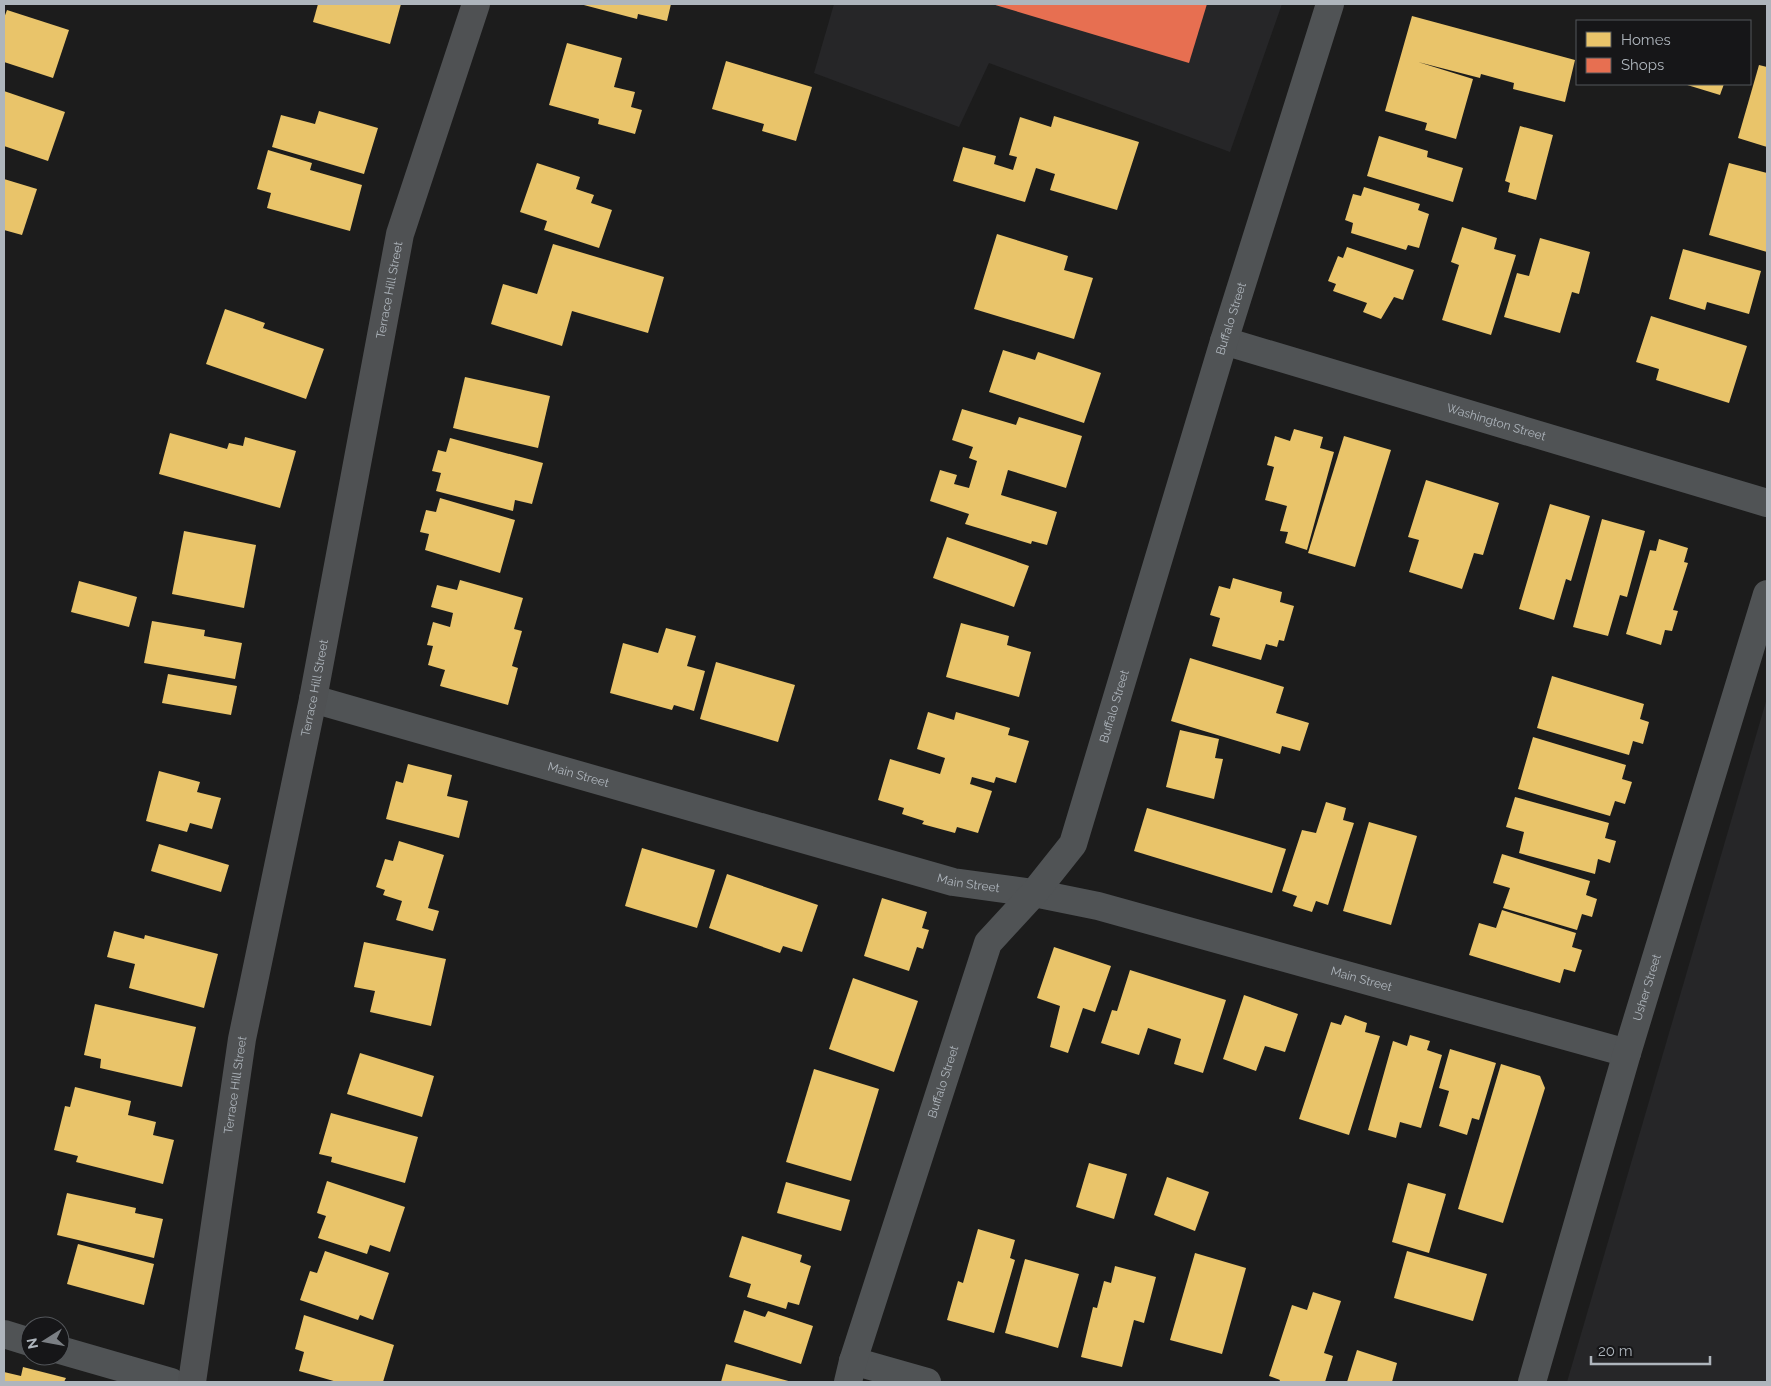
<svg xmlns="http://www.w3.org/2000/svg" width="1771" height="1386" font-family="Raleway,sans-serif">
	<style>
		.built { fill: #262628 }
		.homes { fill: #e9c46a }
		.shops { fill: #e76f51 }
		.lines { fill: none; stroke-linecap: round; stroke-linejoin: round }
		.street { stroke: #505355; stroke-width: 28 }
		.secondary { stroke: #4f5153; stroke-width: 28 }
		.labels { text-anchor: middle; dominant-baseline: central; stroke-width: 5; stroke-linejoin: round; paint-order: stroke }
		.street-label { font-size: 12px; fill: #aeb5bc; stroke: #161618 }
	</style>
	<rect width="100%" height="100%" fill="#1c1c1c"/>
	<g class="built">
		<path d="M834 4H1282L1230 152 989 63 959 127 814 73Z"/>
		<path d="M1767 698V1382H1567Z"/>
	</g>
	<g class="homes">
		<path d="M318 4H401L390 44 313 22Z"/>
		<path d="M580 4H671L667 21 638 14 637 19Z"/>
		<path d="M7 10 69 30 53 78 4 62V18Z"/>
		<path d="M1412 16 1575 60 1565 102 1513 89 1514 83 1481 74 1480 78 1418 62 1473 79 1456 139 1425 130 1427 123 1385 111Z"/>
		<path d="M567 43 622 58 614 87 635 92 631 107 642 110 635 134 598 124 599 119 549 105Z"/>
		<path d="M726 61 812 87 796 141 762 131 764 124 712 109Z"/>
		<path d="M1759 65 1767 67V147L1738 138Z"/>
		<path d="M1684 84H1724L1720 95Z"/>
		<path d="M4 91 65 112 48 161 4 146Z"/>
		<path d="M319 111 378 128 364 174 272 147 281 115 315 124Z"/>
		<path d="M1054 116 1139 142 1117 210 1050 190 1055 174 1036 168 1025 202 953 181 963 147 996 156 994 164 1013 170 1017 157 1009 155 1020 117 1051 127Z"/>
		<path d="M1520 126 1553 135 1536 200 1508 192 1510 183 1505 181Z"/>
		<path d="M1379 136 1428 151 1427 157 1463 168 1453 202 1367 176Z"/>
		<path d="M268 150 312 163 310 170 362 185 350 231 267 208 271 193 257 189Z"/>
		<path d="M537 163 580 177 576 189 594 195 591 203 612 210 599 248 544 230 547 221 520 212Z"/>
		<path d="M1729 163 1767 173V252L1709 235Z"/>
		<path d="M4 179 37 189 22 235 4 230Z"/>
		<path d="M1364 187 1420 204 1418 210 1429 214 1419 248 1408 245 1406 250 1351 233 1353 223 1345 220 1353 194 1361 196Z"/>
		<path d="M1462 227 1497 238 1494 249 1516 255 1491 335 1442 320 1459 265 1451 262Z"/>
		<path d="M997 234 1068 256 1064 270 1093 278 1074 339 974 309Z"/>
		<path d="M1540 238 1590 252 1579 294 1572 292 1560 333 1504 317 1517 273 1529 276Z"/>
		<path d="M553 244 664 277 648 333 572 311 562 346 491 324 503 284 537 294Z"/>
		<path d="M1347 247 1414 270 1403 300 1394 297 1381 319 1363 312 1367 303 1333 291 1336 284 1328 281 1338 256 1343 258Z"/>
		<path d="M1683 249 1761 271 1749 314 1707 302 1705 310 1669 299Z"/>
		<path d="M225 309 265 323 263 328 324 349 306 399 206 364Z"/>
		<path d="M1651 316 1747 346 1729 403 1656 380 1659 369 1636 362Z"/>
		<path d="M1003 350 1035 360 1038 352 1101 373 1084 423 989 392Z"/>
		<path d="M465 377 550 396 538 448 453 428Z"/>
		<path d="M962 409 1016 425 1019 417 1082 436 1066 488 1008 470 1001 495 1057 512 1047 545 1032 541 1031 544 965 524 969 514 930 501 940 470 957 475 954 484 969 488 977 461 969 458 973 447 952 440Z"/>
		<path d="M1294 429 1323 437 1320 448 1334 452 1307 550 1285 543 1288 532 1280 531 1287 506 1265 500 1274 467 1267 465 1275 436 1290 441Z"/>
		<path d="M170 433 227 449 229 443 243 446 245 437 296 451 280 508 159 474Z"/>
		<path d="M1344 436 1391 450 1355 567 1308 553Z"/>
		<path d="M450 438 543 463 532 504 515 500 513 511 436 491 441 473 432 471 438 450 446 452Z"/>
		<path d="M1426 480 1499 503 1483 555 1474 553 1462 589 1409 572 1419 540 1408 537Z"/>
		<path d="M440 498 515 520 500 573 425 550 429 534 420 532 426 510 436 512Z"/>
		<path d="M1550 504 1590 516 1571 581 1566 579 1554 620 1519 609Z"/>
		<path d="M1602 519 1645 531 1627 597 1620 595 1608 636 1573 627Z"/>
		<path d="M184 531 256 545 244 608 172 594Z"/>
		<path d="M947 537 1029 566 1014 607 933 578Z"/>
		<path d="M1659 539 1688 548 1684 562 1688 563 1673 610 1678 611 1672 631 1665 630 1661 645 1626 634 1650 550 1656 551Z"/>
		<path d="M1233 578 1282 592 1280 602 1294 606 1284 641 1279 640 1277 647 1266 644 1261 660 1212 646 1220 618 1210 615 1219 586 1230 589Z"/>
		<path d="M460 580 523 598 514 629 522 631 512 666 518 668 508 705 440 686 445 670 428 665 433 646 427 645 433 622 450 627 453 613 431 607 437 585 457 590Z"/>
		<path d="M79 581 137 597 129 627 71 612Z"/>
		<path d="M152 621 205 630 204 636 242 643 235 679 144 663Z"/>
		<path d="M961 623 1009 636 1007 645 1031 652 1019 697 946 677Z"/>
		<path d="M666 628 696 636 687 666 705 671 694 711 674 705 672 710 610 693 623 643 658 653Z"/>
		<path d="M1190 658 1284 687 1276 713 1309 723 1300 751 1282 746 1280 754 1171 721Z"/>
		<path d="M716 662 795 685 778 742 700 719Z"/>
		<path d="M168 674 237 686 231 715 162 703Z"/>
		<path d="M1552 676 1644 704 1640 719 1649 722 1643 744 1633 741 1629 755 1537 728Z"/>
		<path d="M928 712 954 720 956 712 1010 728 1008 735 1029 741 1016 783 996 777 994 783 972 777 970 784 992 791 978 833 957 827 955 833 922 824 924 821 902 814 904 808 878 800 890 759 940 774 945 758 917 749Z"/>
		<path d="M1180 730 1219 739 1215 758 1223 759 1214 799 1166 787Z"/>
		<path d="M1533 737 1626 765 1622 779 1632 782 1625 804 1615 801 1610 816 1518 789Z"/>
		<path d="M408 764 452 775 447 796 468 801 459 838 386 819 396 781 403 783Z"/>
		<path d="M159 771 200 782 197 792 221 798 212 829 190 823 187 832 146 821Z"/>
		<path d="M1515 797 1609 823 1605 838 1616 841 1610 863 1598 859 1595 874 1519 853 1524 832 1506 827Z"/>
		<path d="M1326 802 1346 808 1343 820 1354 823 1328 905 1316 901 1312 912 1293 906 1297 896 1282 891 1302 830 1316 833Z"/>
		<path d="M1147 808 1286 849 1272 893 1134 851Z"/>
		<path d="M1369 822 1417 836 1391 925 1343 911Z"/>
		<path d="M399 841 444 855 428 908 439 911 433 931 396 920 402 901 383 895 385 890 376 887 385 859 393 861Z"/>
		<path d="M159 844 229 865 221 892 151 871Z"/>
		<path d="M642 848 715 870 697 928 625 906Z"/>
		<path d="M1502 854 1590 881 1586 895 1597 899 1592 917 1582 914 1577 930 1503 908 1510 888 1493 883Z"/>
		<path d="M727 874 818 905 802 952 783 946 780 953 709 928Z"/>
		<path d="M882 898 927 912 922 928 929 930 923 949 917 947 909 971 864 956Z"/>
		<path d="M1502 910 1576 933 1572 947 1582 950 1575 972 1564 969 1560 983 1469 955 1479 923 1496 928Z"/>
		<path d="M114 931 144 939 145 935 218 954 204 1008 129 988 135 964 107 957Z"/>
		<path d="M364 942 446 959 431 1026 370 1012 375 991 354 987Z"/>
		<path d="M1054 947 1111 966 1095 1012 1083 1008 1068 1053 1050 1047 1060 1006 1037 998Z"/>
		<path d="M1130 970 1226 1000 1203 1073 1174 1064 1181 1039 1148 1028 1139 1055 1101 1043 1112 1010 1117 1011Z"/>
		<path d="M853 978 918 1001 894 1072 829 1049Z"/>
		<path d="M1244 995 1298 1014 1285 1052 1265 1046 1256 1071 1223 1059Z"/>
		<path d="M95 1004 196 1027 182 1087 100 1068 101 1059 84 1055Z"/>
		<path d="M1345 1015 1367 1023 1365 1032 1380 1036 1349 1135 1299 1119 1331 1022 1341 1025Z"/>
		<path d="M1410 1035 1430 1041 1427 1050 1442 1055 1421 1128 1400 1122 1396 1138 1368 1130 1393 1041 1407 1046Z"/>
		<path d="M1450 1049 1496 1063 1479 1120 1472 1118 1467 1135 1439 1126 1449 1091 1439 1088Z"/>
		<path d="M360 1053 434 1076 422 1117 347 1094Z"/>
		<path d="M1501 1064 1540 1076 1545 1088 1503 1223 1458 1209Z"/>
		<path d="M814 1069 879 1089 851 1181 786 1162Z"/>
		<path d="M75 1087 131 1101 128 1115 156 1122 153 1135 174 1140 163 1184 76 1162 78 1156 54 1150 65 1106 70 1107Z"/>
		<path d="M331 1113 418 1137 405 1183 331 1162 332 1157 319 1154Z"/>
		<path d="M1089 1163 1127 1174 1114 1219 1076 1207Z"/>
		<path d="M1167 1177 1209 1192 1195 1231 1154 1215Z"/>
		<path d="M327 1181 405 1207 390 1252 370 1245 367 1254 318 1238 326 1216 317 1213Z"/>
		<path d="M786 1182 850 1200 841 1231 777 1213Z"/>
		<path d="M1408 1183 1446 1194 1429 1253 1392 1242Z"/>
		<path d="M67 1193 136 1208 135 1213 163 1219 154 1258 57 1235Z"/>
		<path d="M978 1229 1015 1240 1010 1258 1015 1260 994 1333 947 1320 958 1281 963 1283Z"/>
		<path d="M742 1236 802 1255 800 1262 811 1266 799 1305 788 1302 786 1309 747 1297 751 1284 729 1277Z"/>
		<path d="M78 1244 154 1264 144 1305 67 1284Z"/>
		<path d="M325 1251 389 1273 373 1320 360 1315 358 1320 300 1300 310 1271 317 1273Z"/>
		<path d="M1407 1251 1487 1274 1473 1321 1394 1298Z"/>
		<path d="M1195 1253 1246 1268 1222 1354 1170 1340Z"/>
		<path d="M1025 1259 1079 1274 1058 1348 1005 1333Z"/>
		<path d="M1115 1266 1156 1277 1144 1323 1134 1320 1122 1367 1081 1357 1093 1307 1097 1308 1104 1281 1111 1283Z"/>
		<path d="M1313 1292 1341 1301 1324 1353 1333 1356 1325 1382H1279L1280 1380 1269 1376 1292 1305 1307 1310Z"/>
		<path d="M744 1310 765 1317 768 1311 813 1326 801 1364 734 1342Z"/>
		<path d="M304 1315 394 1345 383 1382H337L299 1371 304 1352 295 1349Z"/>
		<path d="M1357 1350 1397 1363 1392 1382H1347Z"/>
		<path d="M726 1364 792 1382H721Z"/>
		<path d="M23 1367 66 1378 64 1382H4V1372L21 1376Z"/>
	</g>
	<path class="shops" d="M992 4H1207L1189 63Z"/>
	<g class="lines">
		<g class="street">
			<path id="s1" d="M1224 341 1767 503"/>
			<path id="s2" d="M313 699 953 882 1034 893 1098 906 1627 1053"/>
			<path d="M4 1334 30 1342"/>
			<path d="M60 1350 171 1382"/>
			<path d="M853 1361 927 1382"/>
			<path id="s3" d="M848 1382 853 1361 988 943 1034 893 1073 844 1224 341 1330 4"/>
			<path id="s4" d="M1532 1382 1627 1053 1767 594"/>
		</g>
		<path class="secondary" id="s5" d="M192 1382 242 1039 313 699 400 234 476 4"/>
	</g>
	<g class="labels">
		<g class="street-label">
			<text stroke="none"><textPath href="#s5" startOffset="1110">Terrace Hill Street</textPath></text>
			<text stroke="none"><textPath href="#s3" startOffset="1140">Buffalo Street</textPath></text>
			<text stroke="none"><textPath href="#s1" startOffset="284">Washington Street</textPath></text>
			<text stroke="none"><textPath href="#s5" startOffset="705">Terrace Hill Street</textPath></text>
			<text stroke="none"><textPath href="#s3" startOffset="735">Buffalo Street</textPath></text>
			<text stroke="none"><textPath href="#s2" startOffset="276">Main Street</textPath></text>
			<text stroke="none"><textPath href="#s2" startOffset="681">Main Street</textPath></text>
			<text stroke="none"><textPath href="#s2" startOffset="1086">Main Street</textPath></text>
			<text stroke="none"><textPath href="#s4" startOffset="411">Usher Street</textPath></text>
			<text stroke="none"><textPath href="#s3" startOffset="315">Buffalo Street</textPath></text>
			<text stroke="none"><textPath href="#s5" startOffset="300">Terrace Hill Street</textPath></text>
		</g>
	</g>
	<rect width="1771" height="1386" fill="none" stroke="#aeb5bc" stroke-width="10"/>
	<rect x="1576" y="20" width="175" height="65" fill="#161618" stroke="#53565a"/>
	<rect x="1586" y="32" width="25" height="15" fill="#e9c46a" stroke="#53565a"/>
	<text x="1621" y="45" font-size="15" fill="#aeb5bc">Homes</text>
	<rect x="1586" y="58" width="25" height="15" fill="#e76f51" stroke="#53565a"/>
	<text x="1621" y="70" font-size="15" fill="#aeb5bc">Shops</text>
	<g transform="translate(45 1341) rotate(259)"><circle r="24" fill="#161618" stroke="#53565a"/>
	<path d="M0-4L9 19L0 12L-9 19Z" fill="#7b7f84"/>
	<text y="-8" font-size="14" font-weight="bold" text-anchor="middle" fill="#aeb5bc">N</text>
	</g>
	<path d="M1591 1356v8h119v-8" fill="none" stroke="#aeb5bc" stroke-width="2.5"/>
	<text x="1598" y="1356" font-size="15" fill="#aeb5bc" stroke="#161618" stroke-width="4" paint-order="stroke">20 m</text>
</svg>
